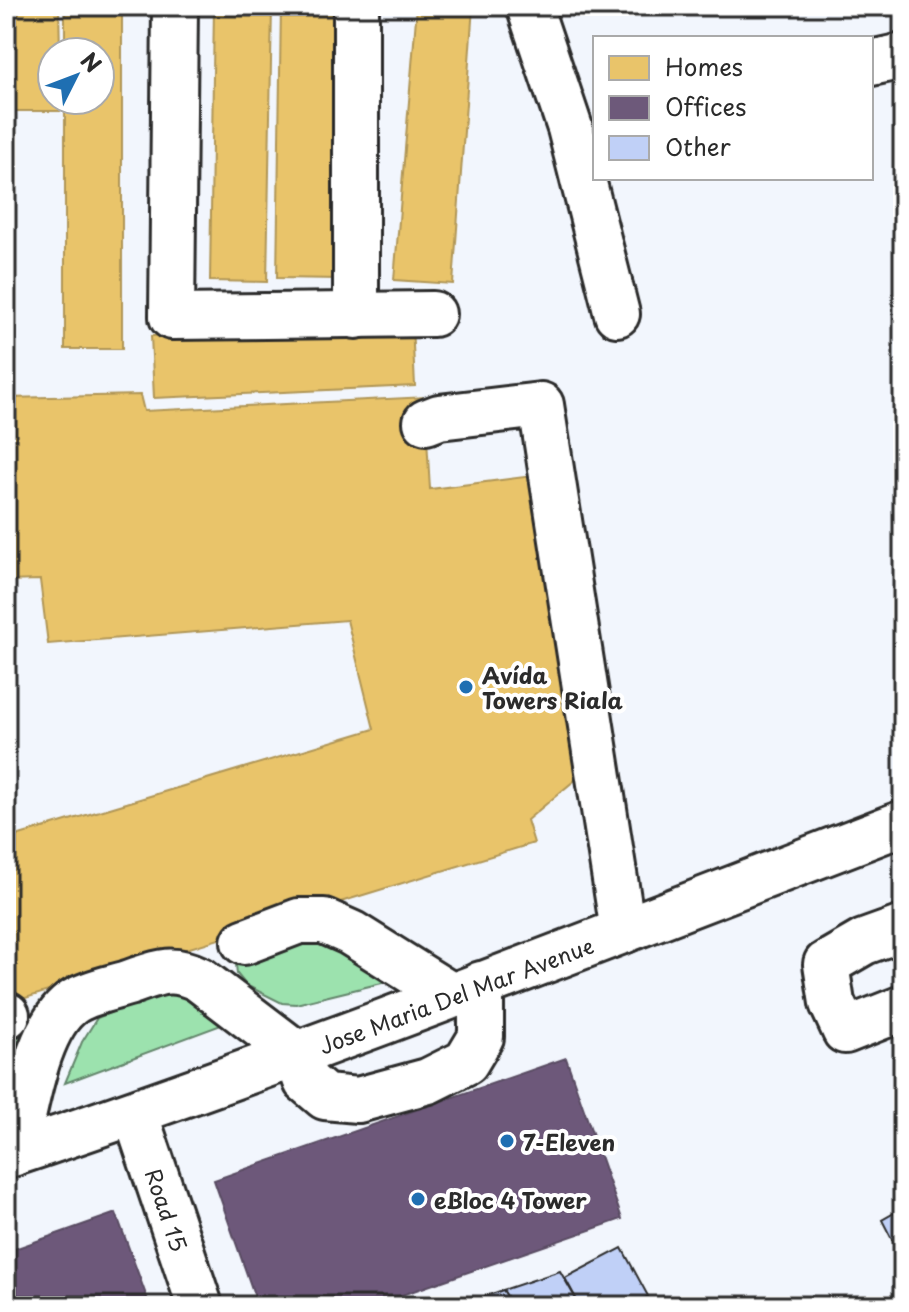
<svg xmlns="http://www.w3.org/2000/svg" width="909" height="1312" font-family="'Playpen Sans',sans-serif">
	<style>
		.green { fill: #9ce2ae; stroke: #64866c; stroke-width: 2 }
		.homes { fill: #e9c46a; stroke: #b09657; stroke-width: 2 }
		.offices { fill: #6d597a; stroke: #594b62; stroke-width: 2 }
		.building { fill: #c0d0f7; stroke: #2b2b2b; stroke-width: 2 }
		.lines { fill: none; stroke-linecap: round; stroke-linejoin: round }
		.minor-casing { stroke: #2b2b2b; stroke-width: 50 }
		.minor { stroke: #fff; stroke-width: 44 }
		.poi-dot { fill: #1f6fb2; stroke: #fff; stroke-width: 3 }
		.labels { text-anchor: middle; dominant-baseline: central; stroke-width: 8; stroke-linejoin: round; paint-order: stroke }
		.poi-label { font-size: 22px; font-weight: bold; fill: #2b2b2b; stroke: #fff; text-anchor: start }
		.street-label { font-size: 22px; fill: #2b2b2b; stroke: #fff }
	</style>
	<rect width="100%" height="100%" fill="#f2f6fd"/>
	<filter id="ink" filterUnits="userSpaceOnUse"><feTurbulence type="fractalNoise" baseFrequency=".0125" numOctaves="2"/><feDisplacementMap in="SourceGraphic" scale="16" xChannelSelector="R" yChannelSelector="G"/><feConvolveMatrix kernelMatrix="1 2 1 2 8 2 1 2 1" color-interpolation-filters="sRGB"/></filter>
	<g filter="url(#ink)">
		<g class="green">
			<path d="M323 940 390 981 296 1004 282 1003 246 985 237 974 236 964C261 947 293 944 323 940Z"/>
			<path d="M168 989 197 992 232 1021 65 1083 82 1042 97 1018Z"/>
			<path d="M48 1012 6 1115V1026Z"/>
		</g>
		<g class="homes">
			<path d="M6 6H59L60 52H52V100H60V111H6Z"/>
			<path d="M65 6H122V349H65V100H100V52H65Z"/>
			<path d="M214 6H272L267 282 210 281Z"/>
			<path d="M281 6H343L339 279 277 278Z"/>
			<path d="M417 6H473L453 284 394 280Z"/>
			<path d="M412 325 415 386 154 398 151 336Z"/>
			<path d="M140 395 144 411 427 397 426 422 430 489 540 475 581 775 527 820 534 843 6 1004V839L374 729 347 620 48 644 40 580 6 581V398Z"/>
		</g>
		<g class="offices">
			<path d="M566 1058 622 1219 370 1306H258L214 1180Z"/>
			<path d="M116 1213 150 1306H6V1252Z"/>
		</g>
		<g class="building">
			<path d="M903 1208V1261L882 1220Z"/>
			<path d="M622 1248 648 1296 630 1306H580L565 1278Z"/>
			<path d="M560 1271 580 1306H513L503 1290Z"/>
			<path d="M503 1290 513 1306H457Z"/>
		</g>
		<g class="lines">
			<g class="minor-casing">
				<g id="minor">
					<path d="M175 6 172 317 433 314"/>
					<path d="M356 6V316"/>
					<path d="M529 6 570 128 617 314"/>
					<path d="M871 63 903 56"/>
					<path d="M426 422 439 417 541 405 623 931"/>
					<path d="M903 928 864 942 826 964 832 1003 845 1031 903 1008"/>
					<path d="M244 942 299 921H324L351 933 450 995"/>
					<path d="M6 1016 7 1015"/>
					<path id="s1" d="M135 1113 200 1306"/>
					<path d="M15 1153C26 1110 36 1025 75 1001 90 992 112 988 128 983 157 973 170 965 199 979L296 1053 306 1081 325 1097 358 1100 428 1081 466 1062 481 1037V984"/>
					<path id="s2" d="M6 1156C308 1055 606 937 903 823"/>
				</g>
			</g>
			<use href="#minor" class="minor"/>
		</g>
	</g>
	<g class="poi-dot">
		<circle cx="466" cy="687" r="8"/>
		<circle cx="507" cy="1141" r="8"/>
		<circle cx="418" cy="1199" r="8"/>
	</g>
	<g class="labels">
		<g class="poi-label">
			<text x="482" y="674">Avída<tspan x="482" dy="25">Towers Riala</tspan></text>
			<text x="523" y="1141">7-Eleven</text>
			<text x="434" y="1199">eBloc 4 Tower</text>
		</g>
		<g class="street-label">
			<text stroke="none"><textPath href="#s2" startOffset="478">Jose Maria Del Mar Avenue</textPath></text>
			<text stroke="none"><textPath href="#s1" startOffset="102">Road 15</textPath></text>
		</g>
	</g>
	<rect width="909" height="1312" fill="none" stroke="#fff" stroke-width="32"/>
	<rect x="16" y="16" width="877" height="1280" fill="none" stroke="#2b2b2b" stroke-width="3" filter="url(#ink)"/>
	<rect x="593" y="36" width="280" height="144" fill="#ffffff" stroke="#aaaaaa" stroke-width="2"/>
	<rect x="609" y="56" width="40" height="24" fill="#e9c46a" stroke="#aaaaaa" stroke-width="2"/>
	<text x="665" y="76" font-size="24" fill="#2b2b2b">Homes</text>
	<rect x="609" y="96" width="40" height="24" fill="#6d597a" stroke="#aaaaaa" stroke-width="2"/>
	<text x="665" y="116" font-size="24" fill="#2b2b2b">Offices</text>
	<rect x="609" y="136" width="40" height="24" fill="#c0d0f7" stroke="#aaaaaa" stroke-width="2"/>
	<text x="665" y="156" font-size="24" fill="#2b2b2b">Other</text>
	<g transform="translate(76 76) rotate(48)"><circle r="38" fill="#ffffff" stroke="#aaaaaa" stroke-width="2"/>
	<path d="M0-6L14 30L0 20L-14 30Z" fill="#1f6fb2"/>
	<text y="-12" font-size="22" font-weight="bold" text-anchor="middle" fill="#2b2b2b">N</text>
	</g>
</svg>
